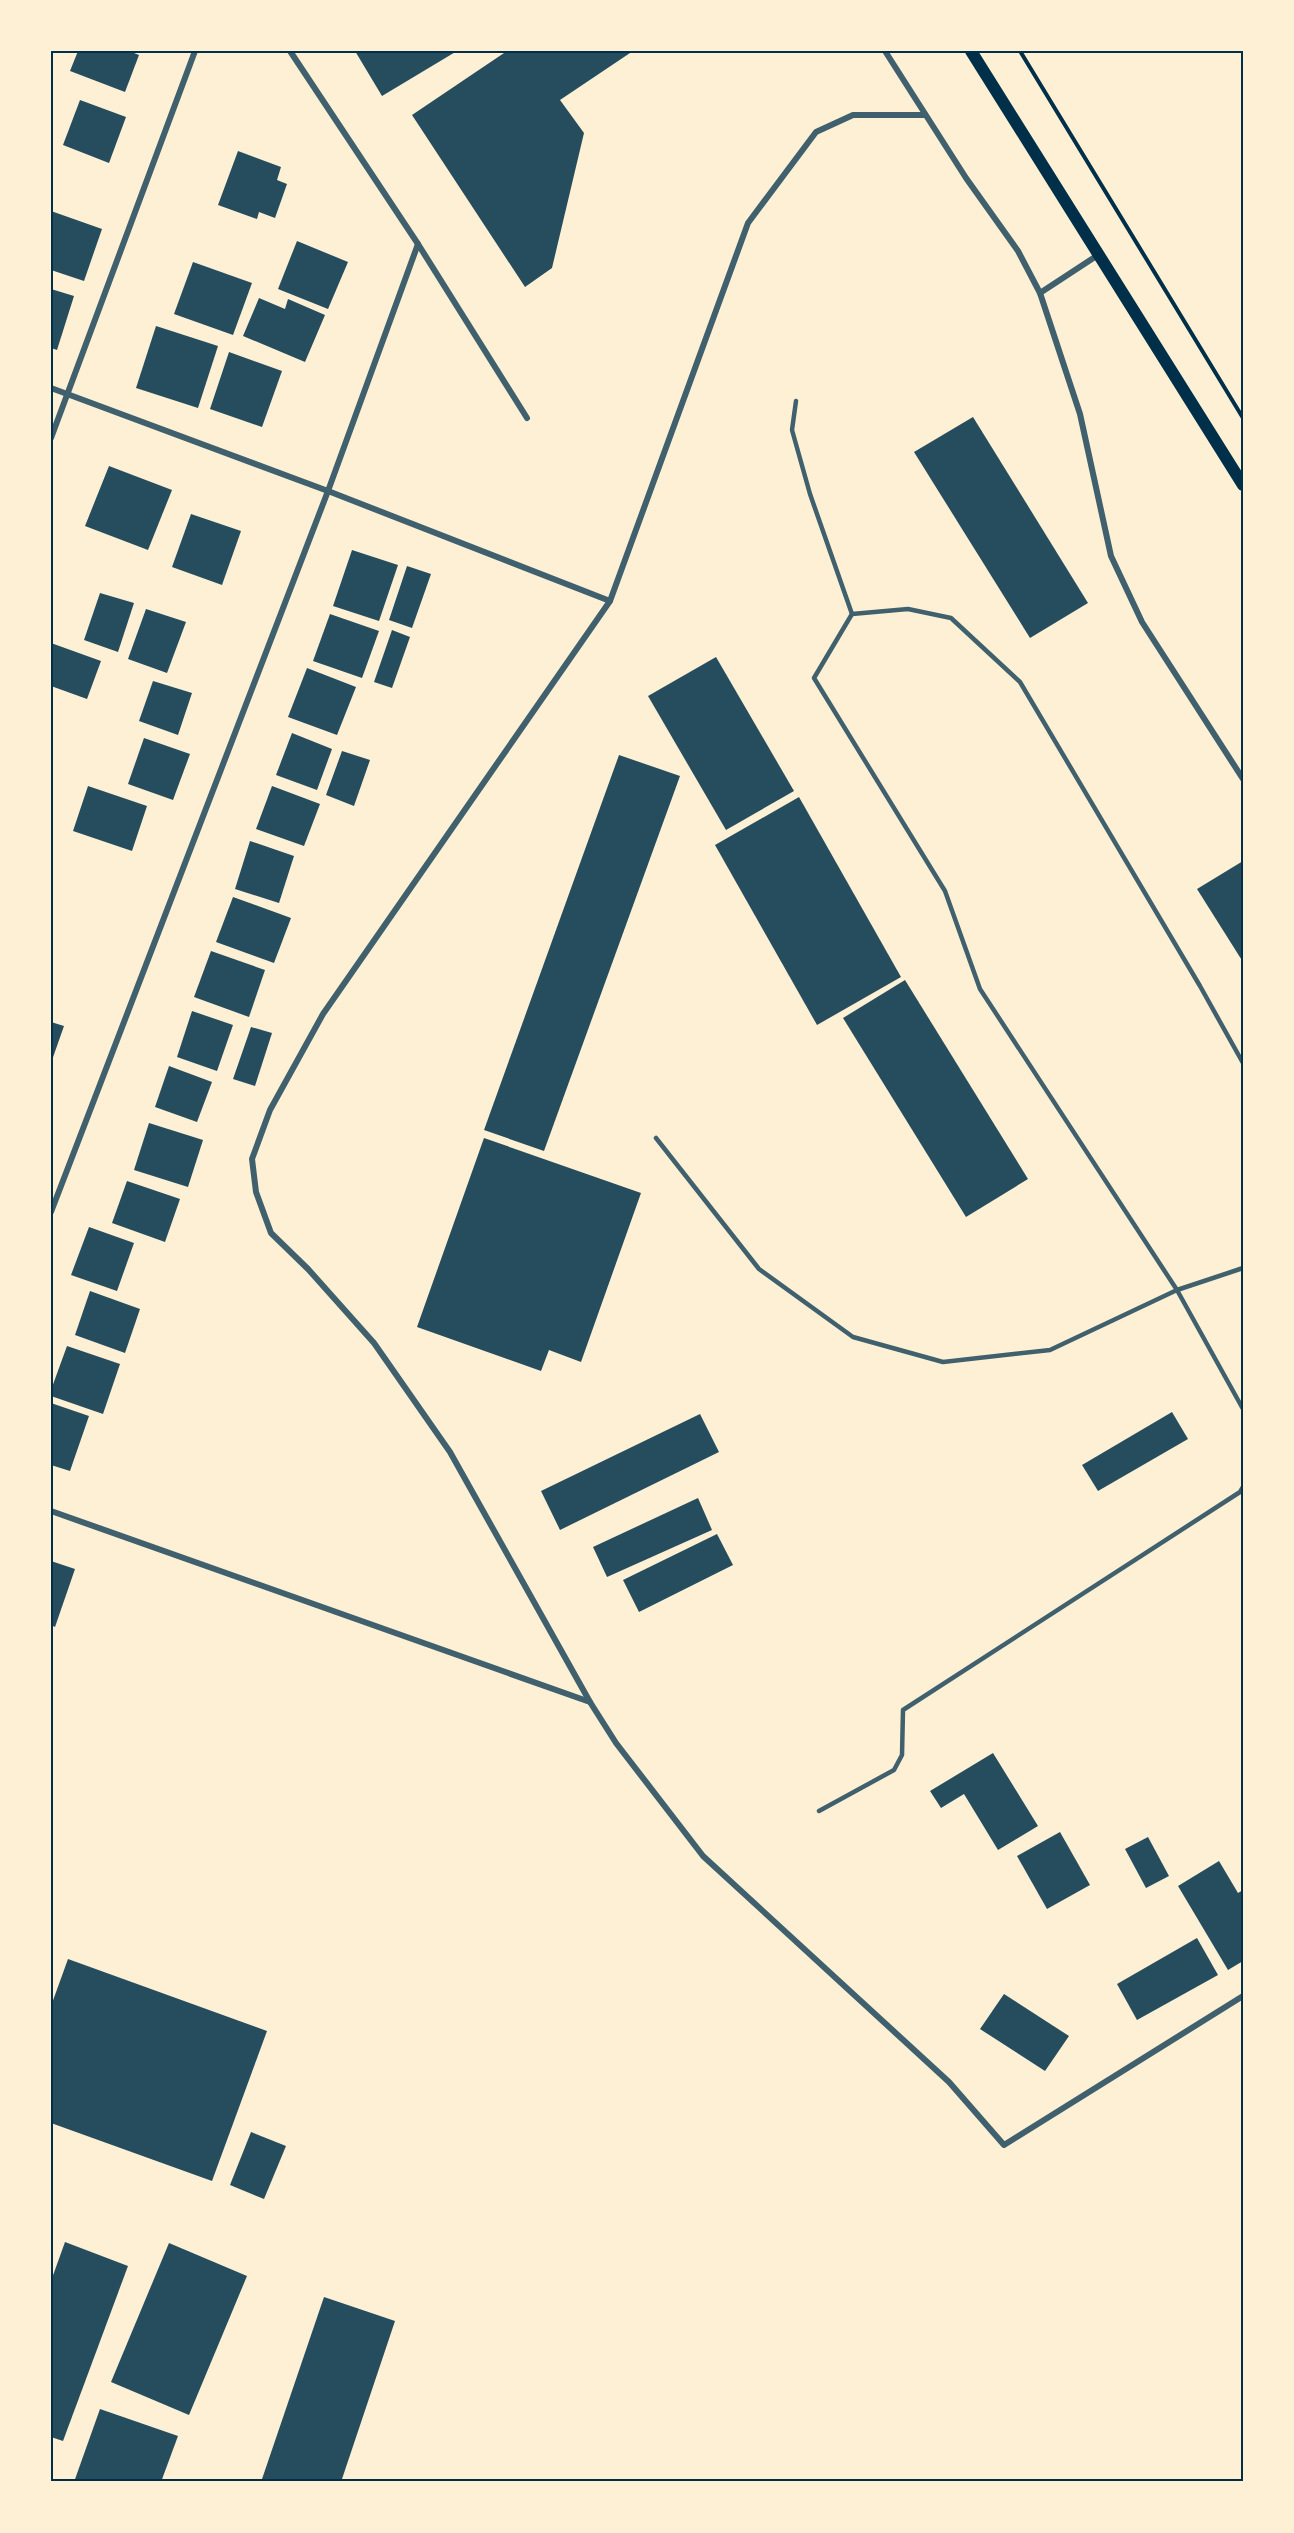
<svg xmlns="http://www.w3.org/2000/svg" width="1294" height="2533" font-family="'Fira Sans',sans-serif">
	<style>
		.building { fill: #264d5e }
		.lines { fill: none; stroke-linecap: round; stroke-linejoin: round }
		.path { stroke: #003049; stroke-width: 4 }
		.service { stroke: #3f606c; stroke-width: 4.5 }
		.minor { stroke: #3f606c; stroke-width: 6 }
		.secondary { stroke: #003049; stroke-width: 12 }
		.neatline { fill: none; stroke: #003049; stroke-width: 2 }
	</style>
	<rect width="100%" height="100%" fill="#fdf0d5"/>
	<g class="building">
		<path d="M78 51H129L139 55 125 92 70 71Z"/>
		<path d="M355 51H457L382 96Z"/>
		<path d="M507 51H629L630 53 560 100 584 133 552 268 525 287 412 115Z"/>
		<path d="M80 100 126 117 109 163 63 145Z"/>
		<path d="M238 151 281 167 277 180 287 184 275 218 259 212 257 219 218 205Z"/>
		<path d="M51 211 102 229 84 281 51 270Z"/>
		<path d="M297 241 348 262 328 309 278 289Z"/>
		<path d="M193 262 252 283 233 335 174 314Z"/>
		<path d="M51 289 74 296 57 350 51 348Z"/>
		<path d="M259 298 285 309 288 299 325 315 305 362 243 336Z"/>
		<path d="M156 326 218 346 198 408 136 388Z"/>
		<path d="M229 352 282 371 262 427 210 409Z"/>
		<path d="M973 417 1088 603 1030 638 914 452Z"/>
		<path d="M109 466 172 490 148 550 85 526Z"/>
		<path d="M191 514 241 531 222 585 172 567Z"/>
		<path d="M352 550 398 565 379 621 333 606Z"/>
		<path d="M407 566 431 574 412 628 389 620Z"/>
		<path d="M100 593 134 603 118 652 84 640Z"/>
		<path d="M146 609 186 622 167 673 128 659Z"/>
		<path d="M330 614 379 631 362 678 313 661Z"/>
		<path d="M392 630 410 637 392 688 374 682Z"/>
		<path d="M51 643 101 661 87 699 51 686Z"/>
		<path d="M716 657 794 791 726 830 648 696Z"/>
		<path d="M307 668 356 687 337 735 288 717Z"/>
		<path d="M153 681 192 693 178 735 139 721Z"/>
		<path d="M292 733 332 749 317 790 276 775Z"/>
		<path d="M144 738 190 754 173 800 128 784Z"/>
		<path d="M342 751 370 760 354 806 326 795Z"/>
		<path d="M619 755 680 776 544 1151 484 1130Z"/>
		<path d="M88 786 147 806 132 851 73 831Z"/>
		<path d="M272 786 320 804 304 846 256 829Z"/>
		<path d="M799 797 901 977 817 1025 715 845Z"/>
		<path d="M250 841 294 856 279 903 235 889Z"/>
		<path d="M1243 861V962L1197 889Z"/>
		<path d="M233 897 291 918 274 963 216 942Z"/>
		<path d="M211 951 265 970 249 1017 194 997Z"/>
		<path d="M905 980 1028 1179 966 1217 843 1018Z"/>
		<path d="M192 1011 233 1025 217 1071 177 1057Z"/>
		<path d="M51 1022 64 1026 51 1063Z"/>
		<path d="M251 1027 272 1033 255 1086 233 1079Z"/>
		<path d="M169 1066 212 1082 197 1122 155 1107Z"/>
		<path d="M149 1123 203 1140 188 1187 134 1170Z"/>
		<path d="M484 1138 641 1193 581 1362 549 1350 541 1371 417 1327Z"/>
		<path d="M127 1181 180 1199 165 1242 112 1223Z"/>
		<path d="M89 1227 134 1243 117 1291 71 1275Z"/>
		<path d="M90 1291 140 1309 125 1353 75 1335Z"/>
		<path d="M67 1346 120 1364 103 1414 51 1396V1390Z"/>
		<path d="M51 1403 89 1416 70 1471 51 1465Z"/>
		<path d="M1172 1412 1188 1439 1098 1491 1082 1465Z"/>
		<path d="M700 1414 719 1452 560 1530 541 1491Z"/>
		<path d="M698 1498 712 1530 607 1577 593 1547Z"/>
		<path d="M717 1534 733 1565 639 1612 623 1580Z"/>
		<path d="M51 1561 75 1569 55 1627 51 1625Z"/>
		<path d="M993 1753 1038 1826 998 1850 964 1794 941 1808 930 1791Z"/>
		<path d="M1060 1832 1090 1885 1047 1909 1017 1856Z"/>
		<path d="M1148 1837 1169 1876 1146 1888 1125 1849Z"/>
		<path d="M1219 1861 1238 1893 1243 1890V1961L1228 1970 1178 1886Z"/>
		<path d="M1197 1938 1218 1975 1137 2020 1117 1984Z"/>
		<path d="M68 1959 267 2031 212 2181 51 2123V2006Z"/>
		<path d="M1004 1994 1069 2036 1045 2071 980 2029Z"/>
		<path d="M251 2132 286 2146 264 2199 230 2185Z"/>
		<path d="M65 2242 128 2266 63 2441 51 2437V2281Z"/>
		<path d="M169 2243 247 2276 189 2415 111 2382Z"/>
		<path d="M324 2297 395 2321 341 2482H261Z"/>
		<path d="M100 2409 178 2436 161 2482H74Z"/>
	</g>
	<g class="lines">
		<path class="path" d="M1020 51 1243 418"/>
		<g class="service">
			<path d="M796 401 792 430 810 494 852 614 814 678 945 891 980 989 1177 1290 1243 1409"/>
			<path d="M852 614 908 609 951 618 1020 682 1200 986 1243 1063"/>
			<path d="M656 1138 759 1269 853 1337 943 1362 1050 1350 1177 1290 1243 1268"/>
			<path d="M819 1811 894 1770 902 1755 903 1710 1240 1492 1243 1487"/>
		</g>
		<g class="minor">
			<path d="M290 51 418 244 527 418"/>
			<path d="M885 51 966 178 1018 251 1040 293 1080 414 1111 556 1142 622 1243 779"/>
			<path d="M1040 293 1098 255"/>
			<path d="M51 388 328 491 610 601"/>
			<path d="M51 438 195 51"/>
			<path d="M51 1212 328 491 418 244"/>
			<path d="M51 1511 590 1702 616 1743 703 1856 949 2082 1004 2145 1243 1996"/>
			<path d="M590 1702 450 1452 374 1343 308 1269 271 1233 256 1192 252 1159 270 1110 323 1014 610 601 748 223 816 132 853 115H925"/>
		</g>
		<path class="secondary" d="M971 51 1243 485"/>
	</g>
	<rect width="1294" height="2533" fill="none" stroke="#fdf0d5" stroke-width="105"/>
	<rect x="52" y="52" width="1190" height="2428" class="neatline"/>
</svg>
